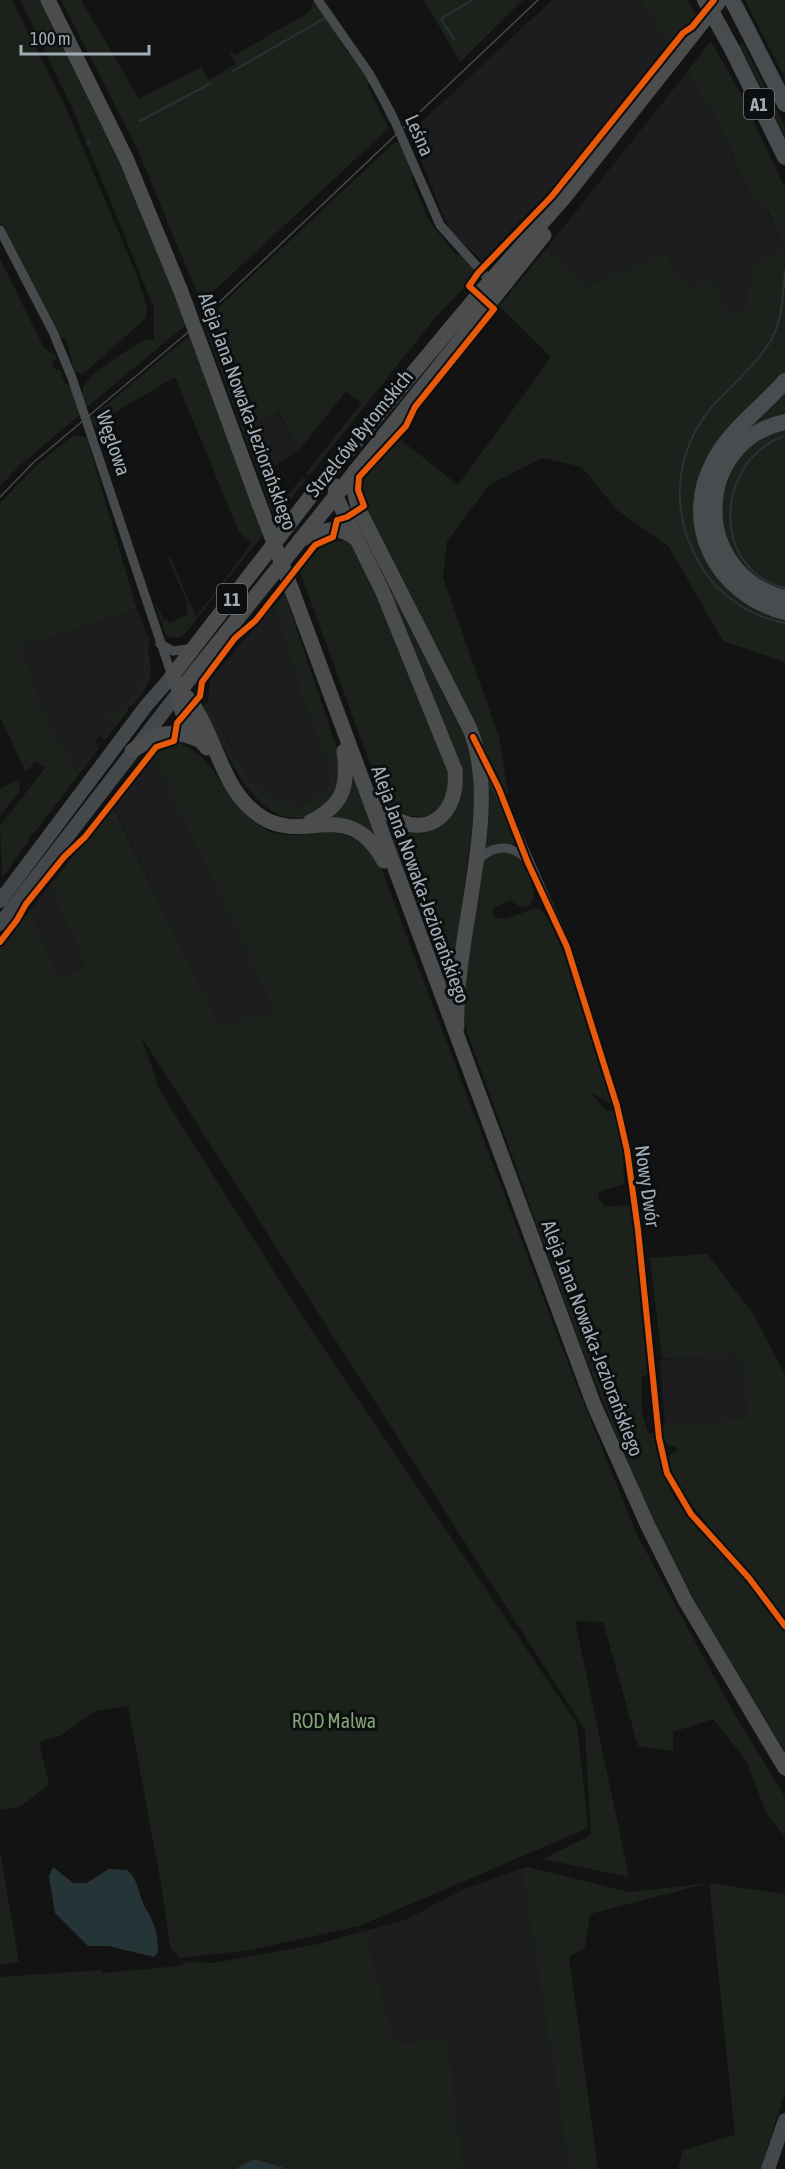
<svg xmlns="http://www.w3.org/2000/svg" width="785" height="2169" font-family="'Asap Condensed',sans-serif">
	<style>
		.built { fill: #1d1d1f }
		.green { fill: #1c221b }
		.water { fill: #253436 }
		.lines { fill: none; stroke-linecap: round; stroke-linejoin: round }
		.stream { stroke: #253436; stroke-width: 2 }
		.street { stroke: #474a4c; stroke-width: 9 }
		.secondary { stroke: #44484a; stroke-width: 14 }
		.primary { stroke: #4a4c4e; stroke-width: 15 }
		.highway { stroke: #494c4e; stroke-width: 16 }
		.tram { stroke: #474a4c; stroke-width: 1.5 }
		.primary-bridge { stroke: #4a4c4e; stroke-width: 15 }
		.highway-bridge { stroke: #494c4e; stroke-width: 16 }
		.cycleway-casing { stroke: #0d0e0f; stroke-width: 10 }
		.cycleway { stroke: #e8590c; stroke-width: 6 }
		.labels { text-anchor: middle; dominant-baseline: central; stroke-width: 6; stroke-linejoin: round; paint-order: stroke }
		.shield { fill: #0d0e0f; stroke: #757e84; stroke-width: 1.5 }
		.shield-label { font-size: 18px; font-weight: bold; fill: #a2aeb6 }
		.street-label { font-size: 20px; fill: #a2aeb6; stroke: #0d0e0f }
		.park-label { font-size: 20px; fill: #82a377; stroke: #0d0e0f }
	</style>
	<rect width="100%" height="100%" fill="#131313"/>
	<g class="built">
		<path d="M552 0H641L669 47 573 166 482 261 449 230 410 133Z"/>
		<path d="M687 72 718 122 751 200 755 199 767 210 785 250 752 264 744 314 732 320 712 278 688 288 664 252 589 286 547 248Z"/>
		<path d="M277 412 300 449 273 467 259 422Z"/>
		<path d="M274 605 301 697 328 765 329 785 319 797 296 806H283L259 790 238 761 208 703 210 680Z"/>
		<path d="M137 610 148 638 141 662 145 676 115 726 95 740 98 746 76 773 44 711 21 646Z"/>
		<path d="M154 756 166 779 275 1012 220 1026 114 807Z"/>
		<path d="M50 885 85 966 59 978 30 910Z"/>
		<path d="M740 1353 747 1418 665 1425 660 1360Z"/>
		<path d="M521 1869 569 2169H464L448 2037 396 2045 365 1931 405 1920 464 1889Z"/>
	</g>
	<g class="green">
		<path d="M0 0H12L67 110 137 276 147 308 146 318 82 375 74 370 67 340 60 337 0 222Z"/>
		<path d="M20 0H42L130 179 186 325 87 407C84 400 80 391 85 384 95 370 132 346 148 339L154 341V308L74 112Z"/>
		<path d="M61 0H81L139 99 201 67 209 80 236 64 228 50 235 55 308 13 312 8 311 1 324 16 326 15 347 47 345 49 348 53 351 52 371 82 367 85 389 128 216 289 199 298 137 148Z"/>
		<path d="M424 0H523L460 62Z"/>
		<path d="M641 0H688L697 17 691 25 683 28 669 47Z"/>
		<path d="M745 0H785V78Z"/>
		<path d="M711 41 741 94 785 188V372L725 435 697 520 785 616V662L723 641 669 547 617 510 582 467 542 458 489 485 447 541 443 578 499 737 509 798 365 509 359 484 369 468 401 440 458 485 551 357 499 306 547 248 589 286 664 252 688 287 712 278 732 319 744 314 752 264 785 249 768 210 762 212 756 199 752 201 718 122 687 72Z"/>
		<path d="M742 42 785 126V136L740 45Z"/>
		<path d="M395 142 401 144 414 174 411 178 429 221 456 255H461L476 271 475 276 434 319 309 476 306 473 362 403 346 391 300 449 278 412 259 422 269 447 267 453 286 497 302 478 306 480 275 519 203 322Z"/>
		<path d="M0 259 44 348 57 357 52 364 54 369 60 370 64 382 71 387 81 414 20 465 0 486Z"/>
		<path d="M190 335 263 534 184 635 178 638 166 636 153 598 164 620 167 619 169 623 188 615 186 606 188 605 168 558 170 557 196 617 252 543 239 532 175 377 112 414 96 428 91 418Z"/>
		<path d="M785 388V417C688 440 686 582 785 602V606C722 594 686 520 718 463 734 434 762 412 785 388Z"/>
		<path d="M785 428V593L754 579 729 550 720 500 729 473 745 450 771 432Z"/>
		<path d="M79 435 87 438 137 610 21 646 44 711 76 772 98 746 99 748 33 834 28 836 29 840 2 878 0 826 45 768 36 761 26 772 0 717V503L38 464 73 436Z"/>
		<path d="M337 541H350L359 551 447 765C456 816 416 834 382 797L300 572 323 544Z"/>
		<path d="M395 591 469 742 473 757 474 814 450 992 447 991 385 820 406 829 457 798 388 594Z"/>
		<path d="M285 594 343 767C343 774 344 784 340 790 336 798 321 812 313 815 255 836 223 744 203 705L208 703C229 745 272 849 329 785L328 765 301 697 274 605Z"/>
		<path d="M147 635 150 640C146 652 150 657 151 668 151 684 141 695 132 706L129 705 127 712 104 741 101 736 115 726 105 710 124 709 145 676 141 662Z"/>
		<path d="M178 743C219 756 228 810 265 829 294 845 323 824 351 837 360 842 369 850 377 857L572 1374 637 1535 734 1713 785 1797V1837L766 1813 746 1760 713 1719 673 1732V1751L638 1746 603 1622 575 1621 629 1877 543 1859 591 1835 585 1730 141 1036 160 1091 306 1322 577 1724 588 1828 359 1926 251 1950 180 1958 170 1948 162 1889 128 1706 95 1711 60 1736 39 1742 49 1785 19 1807 0 1810V947L30 910 59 978 85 966 50 885 113 807 220 1025 275 1012 154 756 160 748Z"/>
		<path d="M354 772 380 842 326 819 350 792Z"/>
		<path d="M488 774 516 841 512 845 496 844 483 852Z"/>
		<path d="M15 781H19L20 791 0 816V789Z"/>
		<path d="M497 851C501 852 507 852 512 853 536 862 545 929 510 900L493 908 494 917 504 919 537 908C559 911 603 1077 612 1104L590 1092 606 1111H614L623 1151 624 1184 599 1192 598 1197 604 1207 628 1205 631 1210 649 1373 642 1377V1412L648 1433H655L663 1474 675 1499 761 1597 785 1632V1752C744 1682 698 1613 663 1540 585 1376 531 1202 467 1033L462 1004 483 858Z"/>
		<path d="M707 1254 753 1313 785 1375V1617L685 1497 668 1464V1456L677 1451 676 1447 665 1444 662 1425 747 1418 740 1354 662 1359 650 1258Z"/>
		<path d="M0 1851 19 1962 0 1965Z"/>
		<path d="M527 1867 630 1892 709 1883 785 1894V2092L761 2169H678L683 2150 735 2135 709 1883 590 1914 585 1948 569 1957 598 2169H569L521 1869Z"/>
		<path d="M365 1931 396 2045 448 2037 464 2169H0V1977L102 1970 103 1973 179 1966 187 1962 214 1963 318 1944Z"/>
	</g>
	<g class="water">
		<path d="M53 1867 73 1883H86L109 1869 127 1870C139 1880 138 1894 145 1907 156 1927 157 1929 158 1952L154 1957 109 1946H88L55 1913 49 1876Z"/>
		<path d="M254 2159 288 2169H235Z"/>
	</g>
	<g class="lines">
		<g class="stream">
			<path d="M454 39 441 19 472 0"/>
			<path d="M233 71 325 18"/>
			<path d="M384 109 389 120"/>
			<path d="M140 121 211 83"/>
			<path d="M87 144 90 142"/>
			<path d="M785 270C783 295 783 323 768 345 753 369 728 387 710 409 673 456 670 515 701 566 719 596 751 617 785 623"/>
			<path d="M785 436C715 459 709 570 785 588"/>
		</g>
		<g class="street">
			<path d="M318 0 369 73 392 115 440 225 490 281"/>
			<path d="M0 230 53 332 72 378 172 676"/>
			<path d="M160 644 173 651 194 648"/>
			<path d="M481 751 567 947 617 1106 627 1150 638 1230 659 1438 667 1473 691 1514 749 1578 785 1626"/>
			<path d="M477 862C489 846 509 843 524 857"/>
		</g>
		<g class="secondary">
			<path d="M0 901 146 706 172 676"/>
			<path d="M0 924 179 692"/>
			<path d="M768 2169 785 2120"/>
		</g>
		<g class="primary">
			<path d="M48 0 126 158 180 289"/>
			<path d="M203 351 258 501"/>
			<path d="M355 471 352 483 359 510 469 727C504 806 453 938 457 1027"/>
			<path d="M336 486 335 495 382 590 455 770C460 829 406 845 374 797"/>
			<path d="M300 540C322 530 337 523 358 540"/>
			<path d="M293 593 594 1405 648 1526 685 1600 785 1768"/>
			<path d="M179 692 544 235"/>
			<path d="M179 692C179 716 191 731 207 748"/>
			<path d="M132 751C158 734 168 727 199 740"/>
			<path d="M310 822C343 805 349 788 344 751"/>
			<path d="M384 861C348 796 307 844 263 818 222 793 218 741 193 705 184 692 180 693 172 676L317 488 478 295 563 199 720 0"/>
		</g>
		<g class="highway">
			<path d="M748 31 785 104"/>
			<path d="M733 51 785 157"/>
			<path d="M785 381C763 407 732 428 715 459 679 523 716 594 785 612"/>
			<path d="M785 422C691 442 691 576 785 598"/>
		</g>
		<path class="tram" d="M0 497 34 462 186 334 538 0"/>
		<g class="primary-bridge">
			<path d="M180 289 203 351"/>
			<path d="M258 501 293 593"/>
		</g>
		<g class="highway-bridge">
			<path d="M705 0 733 51"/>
			<path d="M732 0 748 31"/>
		</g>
		<g class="cycleway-casing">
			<g id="cycleway">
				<path d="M473 737 499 789 528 863 567 947 617 1106 627 1150 638 1230 659 1438 667 1473 691 1514 749 1578 785 1626"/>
				<path d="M0 942 17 920 26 904 64 857 85 837 156 747 174 741 177 723 200 696 202 682 235 638 256 620 315 545 333 537 337 520 347 517 364 506 358 490 359 477 406 426 415 407 494 309 469 286 478 273 552 196 683 33 692 27 714 0"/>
			</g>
		</g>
		<use href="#cycleway" class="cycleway"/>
	</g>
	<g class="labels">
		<g class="shield">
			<rect x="744" y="89" width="30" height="30" rx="4.5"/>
			<rect x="217" y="584" width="30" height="30" rx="4.5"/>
		</g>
		<g class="shield-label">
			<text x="759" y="104">A1</text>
			<text x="232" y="599">11</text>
		</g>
		<g class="street-label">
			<text transform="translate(420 135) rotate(66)">Leśna</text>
			<text transform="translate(248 411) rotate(70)">Aleja Jana Nowaka-Jeziorańskiego</text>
			<text transform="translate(359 433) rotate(-51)">Strzelców Bytomskich</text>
			<text transform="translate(114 443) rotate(71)">Węglowa</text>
			<text transform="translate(421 884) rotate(70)">Aleja Jana Nowaka-Jeziorańskiego</text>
			<text transform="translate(648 1186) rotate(82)">Nowy Dwór</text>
			<text transform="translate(593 1338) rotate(69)">Aleja Jana Nowaka-Jeziorańskiego</text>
		</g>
		<g class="park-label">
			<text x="334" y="1720">ROD Malwa</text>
		</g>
	</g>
	<path d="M21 45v9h128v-9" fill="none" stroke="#a2aeb6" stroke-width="3"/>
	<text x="30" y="45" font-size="18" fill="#a2aeb6" stroke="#0d0e0f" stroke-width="4.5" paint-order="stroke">100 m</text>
</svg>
